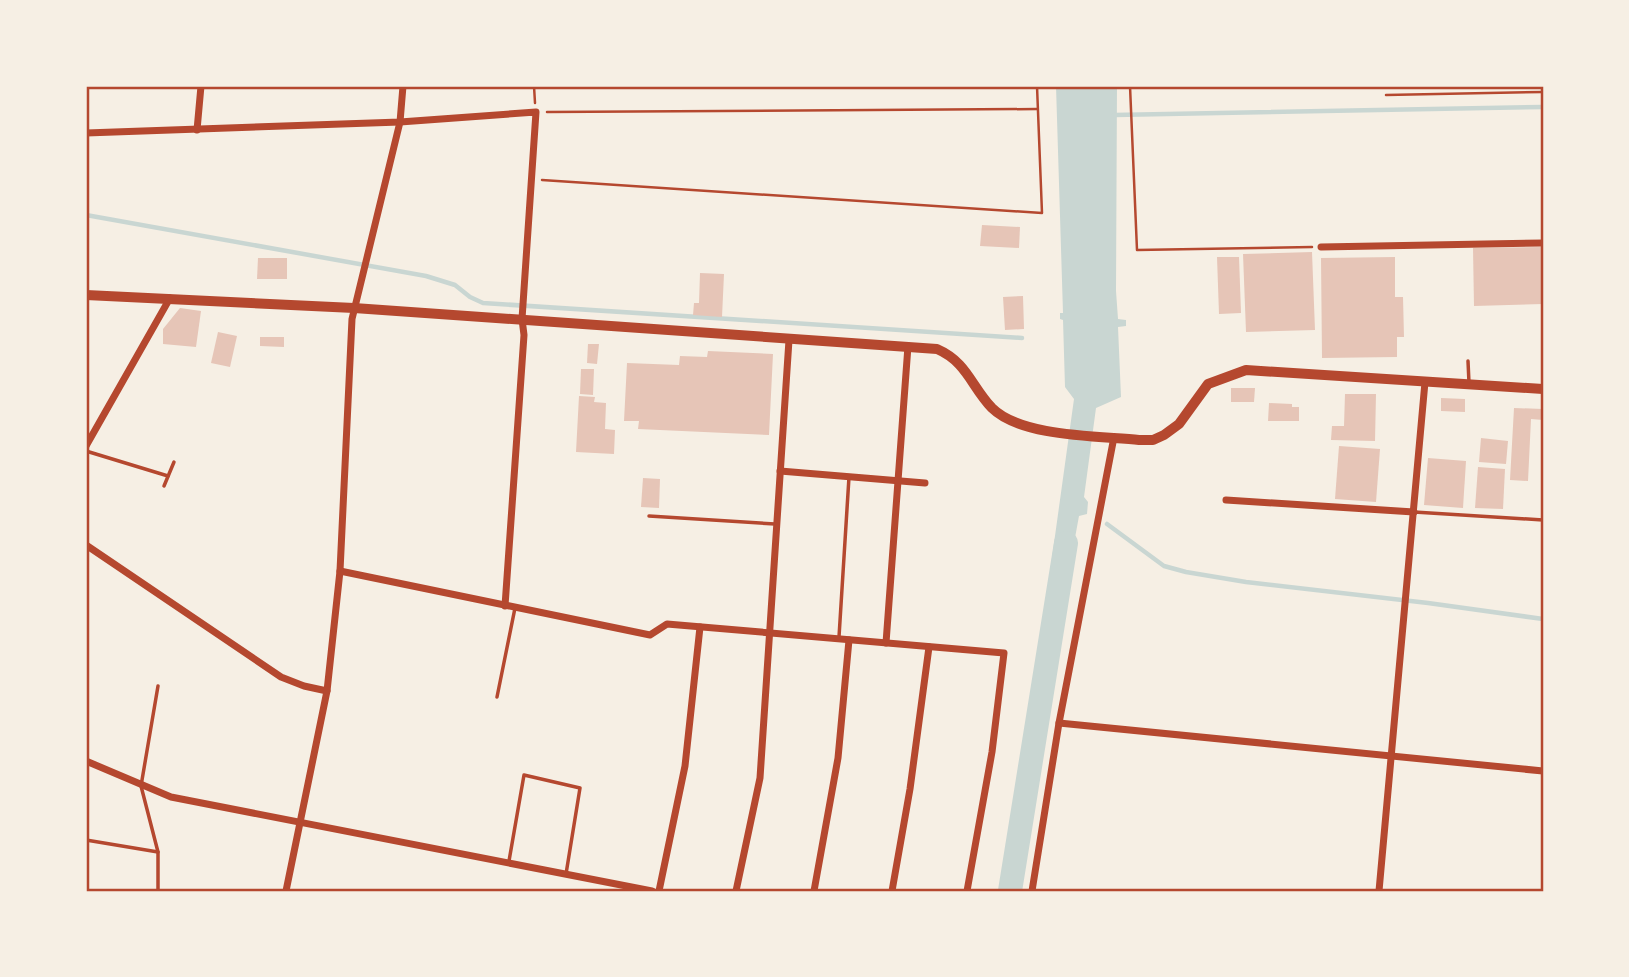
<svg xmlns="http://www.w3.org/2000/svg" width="1629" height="977" font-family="'PT Sans Narrow',sans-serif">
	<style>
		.water { fill: #c9d6d2 }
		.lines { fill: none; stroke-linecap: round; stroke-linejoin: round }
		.stream { stroke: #c9d6d2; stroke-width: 4.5 }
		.river { stroke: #c9d6d2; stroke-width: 24 }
		.building { fill: #e6c5b7 }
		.path { stroke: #b5482f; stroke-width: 2.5 }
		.service { stroke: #b5482f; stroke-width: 3.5 }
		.minor { stroke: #b5482f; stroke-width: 7 }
		.primary { stroke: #b5482f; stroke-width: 10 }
		.neatline { fill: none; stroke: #b5482f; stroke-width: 2.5 }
	</style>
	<rect width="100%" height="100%" fill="#f6efe4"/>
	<path class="water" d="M1056 86H1117L1116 291 1118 319 1126 320V326L1118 327 1121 397 1096 408 1084 497 1088 502 1087 514 1079 516 1068 576 1050 572 1074 399 1065 387 1063 320 1060 319V313H1063Z"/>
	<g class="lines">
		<g class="stream">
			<path d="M1114 115 1543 107"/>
			<path d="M86 215 426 276 455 285 470 297 483 303 1022 338"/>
			<path d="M1107 524 1164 566 1186 572 1246 582 1428 603 1543 619"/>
		</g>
		<path class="river" d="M1010 891 1066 543"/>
	</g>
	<g class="building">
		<path d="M982 225 1020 227 1019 248 980 246Z"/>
		<path d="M1543 247V304L1474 306 1473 248Z"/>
		<path d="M1312 252 1315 330 1246 332 1243 254Z"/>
		<path d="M1217 257H1239L1241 313 1219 314Z"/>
		<path d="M1395 257V297H1403L1404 337H1397V357L1322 358 1321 258Z"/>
		<path d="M258 258H287V279H257Z"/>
		<path d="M700 273 724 274 722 317 693 315 694 303H699Z"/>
		<path d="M1023 296 1024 329 1005 330 1003 297Z"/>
		<path d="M180 308 201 311 196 347 163 344V329Z"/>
		<path d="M218 332 237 336 230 367 211 363Z"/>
		<path d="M260 337H284V347L260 346Z"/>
		<path d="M588 344H599L597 364 587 363Z"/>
		<path d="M708 351 773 354 769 435 638 429 639 421H624L627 363 679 365 680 356 707 357Z"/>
		<path d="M581 369H594L593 395 580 394Z"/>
		<path d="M1231 388H1255L1254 402H1231Z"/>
		<path d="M1345 394H1376L1375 441 1331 440 1332 426H1344Z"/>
		<path d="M579 396 595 397 594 402 606 403 605 429 615 430 614 454 576 452Z"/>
		<path d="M1441 398 1465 399V412L1441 411Z"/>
		<path d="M1269 403 1292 404V407H1299V421H1268Z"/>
		<path d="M1514 408 1543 409V420L1531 419 1528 481 1510 480Z"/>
		<path d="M1481 438 1508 441 1506 464 1479 462Z"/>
		<path d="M1339 446 1380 449 1376 502 1335 499Z"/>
		<path d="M1428 458 1466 461 1463 508 1424 505Z"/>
		<path d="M1478 467 1505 469 1503 509 1475 508Z"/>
		<path d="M643 478 660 479 659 508 641 507Z"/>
	</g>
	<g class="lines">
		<g class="path">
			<path d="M534 86 535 103"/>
			<path d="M1130 86 1137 250 1312 247"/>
			<path d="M1386 95 1543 92"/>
			<path d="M547 112 1037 109"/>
			<path d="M542 180 1042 213 1037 86"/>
		</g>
		<g class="service">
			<path d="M1468 361 1469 383"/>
			<path d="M86 451 168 476"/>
			<path d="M164 486 174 462"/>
			<path d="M1414 512 1543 520"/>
			<path d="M649 516 775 524"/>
			<path d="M839 637 849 477"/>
			<path d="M158 686 141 786 158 852V891"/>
			<path d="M497 697 515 608"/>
			<path d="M86 840 158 852"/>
			<path d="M509 861 524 775 580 788 566 874"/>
		</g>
		<g class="minor">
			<path d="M197 130 201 86"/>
			<path d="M86 133 400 122 536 112 522 319 524 335 505 606"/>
			<path d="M1321 247 1543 243"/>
			<path d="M86 446 170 298"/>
			<path d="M780 471 925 483"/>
			<path d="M1226 500 1414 512"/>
			<path d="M86 545 281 677 304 686 327 691"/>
			<path d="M340 571 650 635 667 624 1004 653 992 752 967 891"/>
			<path d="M886 643 908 346"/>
			<path d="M1059 723 1543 771"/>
			<path d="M86 761 171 797 652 891"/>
			<path d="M286 891 327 691 340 571 352 319 400 122 403 86"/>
			<path d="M659 891 685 766 700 627"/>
			<path d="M736 891 760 778 789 340"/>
			<path d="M814 891 838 758 849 640"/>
			<path d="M892 891 910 789 929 647"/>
			<path d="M1032 891 1059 723 1114 437"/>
			<path d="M1379 891 1425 382"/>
		</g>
		<path class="primary" d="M86 295 354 308 937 349C967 362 971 386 992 408 1021 437 1099 436 1139 440H1153L1164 435 1179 424 1208 384 1246 370 1543 389"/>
	</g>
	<rect width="1629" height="977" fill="none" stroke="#f6efe4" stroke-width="175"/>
	<rect x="88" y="88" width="1454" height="802" class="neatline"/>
</svg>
